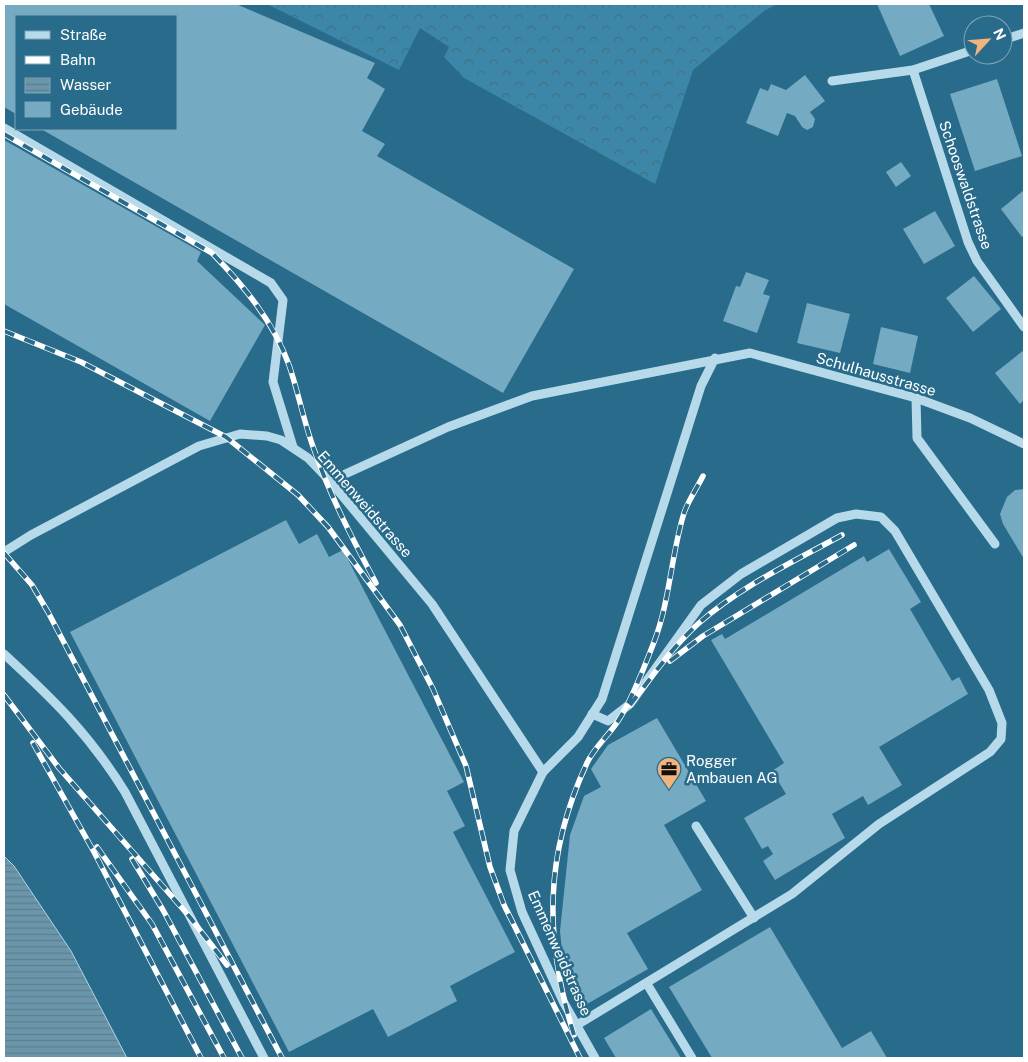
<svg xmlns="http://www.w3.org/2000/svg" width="1028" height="1062" font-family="'Public Sans',sans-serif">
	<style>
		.forest { fill: url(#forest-crowns) }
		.water { fill: url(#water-rules); stroke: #abd7ea }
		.building { fill: #74aac2 }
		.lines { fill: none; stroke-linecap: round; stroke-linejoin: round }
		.minor { stroke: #b6daea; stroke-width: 9 }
		.rail-casing { stroke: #fff; stroke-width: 5.5 }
		.rail { stroke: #286b8b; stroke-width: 4; stroke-dasharray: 11; stroke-linecap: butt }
		.labels { text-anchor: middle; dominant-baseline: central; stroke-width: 5; stroke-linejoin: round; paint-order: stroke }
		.street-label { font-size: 15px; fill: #fff; stroke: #286b8b }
		.poi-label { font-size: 15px; fill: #fff; stroke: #286b8b; text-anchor: start }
	</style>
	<defs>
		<pattern id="forest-crowns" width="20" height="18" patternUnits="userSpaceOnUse" patternTransform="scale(1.25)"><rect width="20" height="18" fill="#3c87a8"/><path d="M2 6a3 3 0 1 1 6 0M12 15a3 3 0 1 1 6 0" fill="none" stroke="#426f83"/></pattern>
		<pattern id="water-rules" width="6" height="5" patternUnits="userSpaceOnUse" patternTransform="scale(1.25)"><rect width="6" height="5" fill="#6a96ab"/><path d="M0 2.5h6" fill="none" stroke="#607c8a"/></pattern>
	</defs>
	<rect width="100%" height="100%" fill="#286b8b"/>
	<path class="forest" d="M267 4H777L764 11 693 70 655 184 464 78 444 57 449 47 420 28 399 70Z"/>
	<path class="water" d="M4 856 14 866 71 951 127 1058H4Z"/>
	<g class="building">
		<path d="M4 4H236L375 63 367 78 385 89 362 131 385 144 377 156 574 269 503 393 41 129H176V16H16V114L4 107Z"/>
		<path d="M877 4H929L944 36 900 56Z"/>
		<path d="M805 75 825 101 810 112 815 119 813 127 807 130 802 127 795 116 787 113 778 136 746 123 760 88 768 91 771 84 786 90Z"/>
		<path d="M997 79 1022 156 975 171 950 94Z"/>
		<path d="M4 140 201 252 197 261 265 325 210 421 4 304Z"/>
		<path d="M901 162 911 176 896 187 886 172Z"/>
		<path d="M1024 190V235L1022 237 1001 209Z"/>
		<path d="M935 211 955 246 924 264 903 229Z"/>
		<path d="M746 272 769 280 763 294 770 296 757 333 723 321 736 286 740 287Z"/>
		<path d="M974 276 1001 309 973 332 946 298Z"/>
		<path d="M807 303 850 314 840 353 797 343Z"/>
		<path d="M881 327 918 336 910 373 873 364Z"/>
		<path d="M1024 350V400L1020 404 995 373Z"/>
		<path d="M1024 489V559L1003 524 1000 514 1007 497 1015 490Z"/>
		<path d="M286 520 299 544 317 534 329 557 343 550 464 782 447 791 465 826 453 832 515 952 450 986 457 1001 388 1037 373 1009 289 1052 70 632Z"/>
		<path d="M889 549 921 602 910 609 952 681 959 677 968 694 879 747 902 785 868 805 863 796 832 814 845 838 775 880 763 861 773 854 768 846 762 849 744 818 786 794 772 771 784 763 711 640 722 634 725 639 864 556 867 562Z"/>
		<path d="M657 718 706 801 664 825 702 890 627 933 648 969 580 1008 565 982 560 931 570 835 584 796 601 787 591 769 608 745Z"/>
		<path d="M770 927 842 1048 871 1031 887 1058H712L669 987Z"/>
		<path d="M651 1009 681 1058H616L604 1038Z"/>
	</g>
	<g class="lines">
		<g class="minor">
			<path d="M1003 40 1024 33"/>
			<path d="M913 70 968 242 977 261 1024 327"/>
			<path d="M832 81 913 70 973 50"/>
			<path d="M4 128 271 283 283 300 273 382 293 447"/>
			<path d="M916 398 917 438 995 544"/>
			<path d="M330 481 448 427 532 396 750 353 916 398 970 418 1024 444"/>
			<path d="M4 552 31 535 199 446 240 434 267 436 281 440 308 458 330 481 432 604 543 772"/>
			<path d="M4 654C53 699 89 734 125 792L264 1058"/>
			<path d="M696 826 754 918"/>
			<path d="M647 984 692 1058"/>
			<path d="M577 1025 792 894 879 824 990 752 1001 739 1002 723 989 690 895 531 881 517 856 514 837 518 741 574 701 605 630 704 608 721 592 714"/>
			<path d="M595 1058 564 1003 522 912 510 870 514 831 543 772 578 737 602 699 701 386 715 358"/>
		</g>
		<g class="rail-casing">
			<g id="rail">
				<path d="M4 134 212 253C244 286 273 321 289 365 299 394 304 424 315 452 331 498 353 540 376 583"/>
				<path d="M4 331 81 362 226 437 298 495 328 527 400 625 433 689 466 766 490 867 504 905 580 1058"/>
				<path d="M4 553 32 585 48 612 282 1058"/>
				<path d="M670 661 703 636 854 545"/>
				<path d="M4 695 59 768 189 916 227 965"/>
				<path d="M630 705C652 677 672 647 699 623 741 586 793 562 842 535"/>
				<path d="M33 743 94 852 201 1058"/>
				<path d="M97 847 152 924 224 1058"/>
				<path d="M132 859 163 910 242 1058"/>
				<path d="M574 1035C544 939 544 855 587 763 594 748 609 735 618 721 630 703 646 663 654 642 670 601 671 555 684 513 688 501 697 488 703 476"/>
			</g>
		</g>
		<use href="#rail" class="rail"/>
	</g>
	<defs>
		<g id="office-pin" transform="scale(1.25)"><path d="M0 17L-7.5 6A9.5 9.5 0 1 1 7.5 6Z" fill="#f2b47c" stroke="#286b8b"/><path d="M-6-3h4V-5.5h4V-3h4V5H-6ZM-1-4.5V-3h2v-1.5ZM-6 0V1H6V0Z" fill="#111"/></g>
	</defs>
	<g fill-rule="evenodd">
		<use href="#office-pin" x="669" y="769"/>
	</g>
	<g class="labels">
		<g class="street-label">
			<text transform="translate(966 185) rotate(71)">Schooswaldstrasse</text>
			<text transform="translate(876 374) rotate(16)">Schulhausstrasse</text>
			<text transform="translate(365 504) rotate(49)">Emmenweidstrasse</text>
			<text transform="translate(560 953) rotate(66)">Emmenweidstrasse</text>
		</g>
		<g class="poi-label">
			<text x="686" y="760">Rogger<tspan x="686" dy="17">Ambauen AG</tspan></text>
		</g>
	</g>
	<rect width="1028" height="1062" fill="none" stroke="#ffffff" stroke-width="10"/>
	<rect x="15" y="15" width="162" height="115" fill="#286b8b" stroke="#7ea6b9"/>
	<rect x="25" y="31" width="25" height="8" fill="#b6daea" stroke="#7ea6b9"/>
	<text x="60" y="40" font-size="15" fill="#ffffff">Straße</text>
	<rect x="25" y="56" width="25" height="8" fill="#ffffff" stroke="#7ea6b9"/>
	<text x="60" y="65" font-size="15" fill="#ffffff">Bahn</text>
	<rect x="25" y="78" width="25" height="15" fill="url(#water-rules)" stroke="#7ea6b9"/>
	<text x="60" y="90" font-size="15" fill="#ffffff">Wasser</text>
	<rect x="25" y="102" width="25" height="15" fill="#74aac2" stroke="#7ea6b9"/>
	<text x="60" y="115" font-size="15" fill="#ffffff">Gebäude</text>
	<g transform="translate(988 40) rotate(64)"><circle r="24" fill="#286b8b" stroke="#7ea6b9"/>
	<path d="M0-4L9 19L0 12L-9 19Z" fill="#f2b47c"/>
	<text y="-8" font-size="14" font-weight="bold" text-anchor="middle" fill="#ffffff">N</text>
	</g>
</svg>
